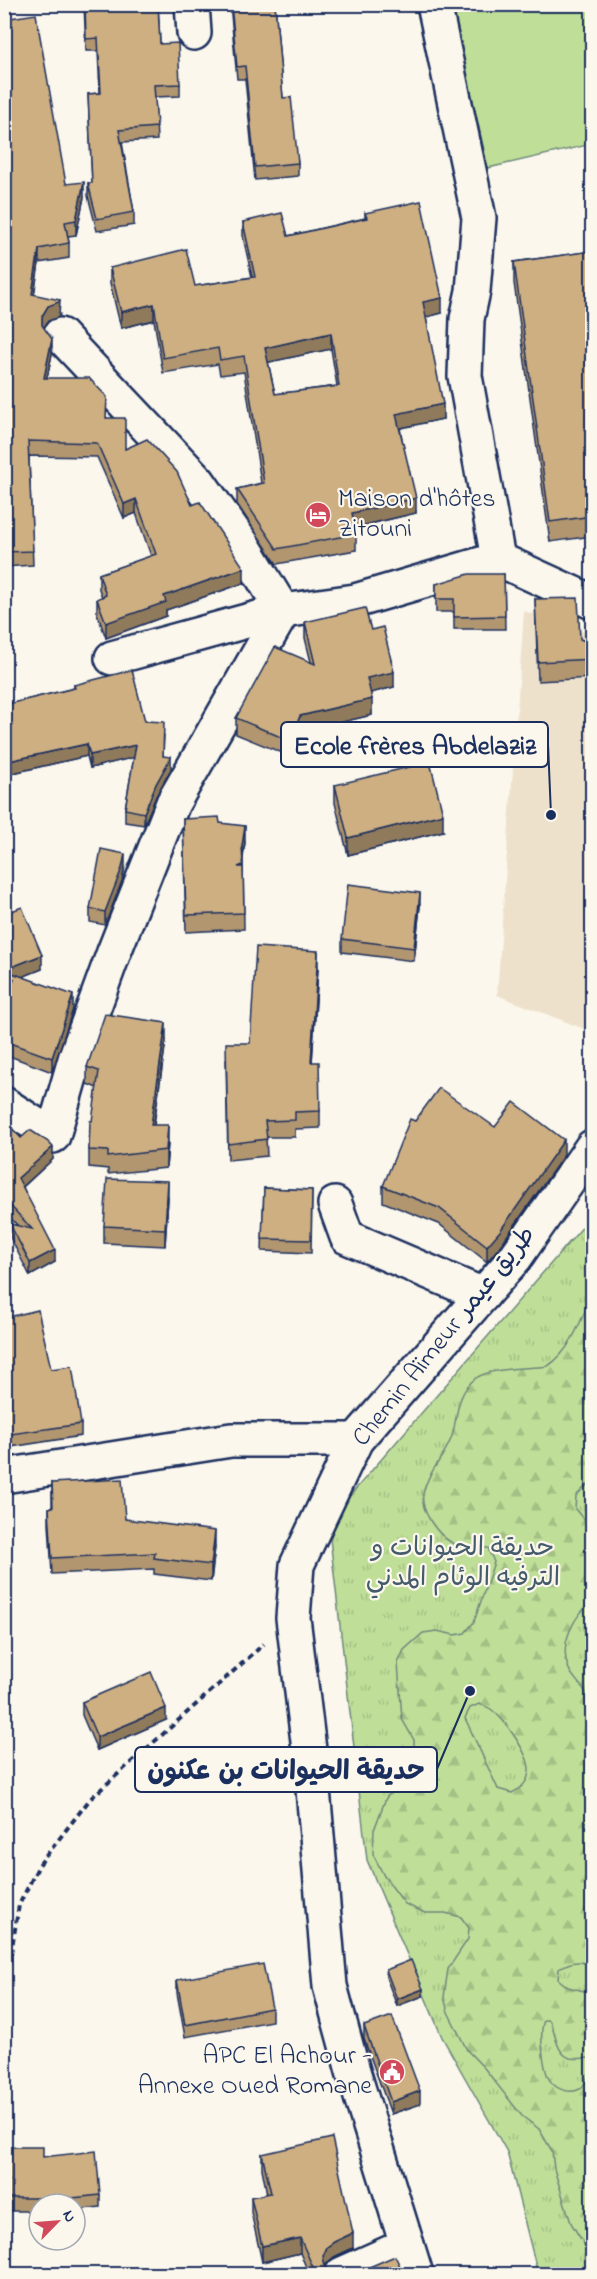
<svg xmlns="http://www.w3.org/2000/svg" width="597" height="2279" font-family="'Indie Flower','Playpen Sans Arabic',sans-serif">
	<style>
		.built { fill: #eee1cc }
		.grass { fill: url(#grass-tufts); stroke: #6d877b; stroke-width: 1.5 }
		.forest { fill: url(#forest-firs); stroke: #6d877b; stroke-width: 1.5; fill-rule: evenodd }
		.pitch { fill: #bfdf98; stroke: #6d877b; stroke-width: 1.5 }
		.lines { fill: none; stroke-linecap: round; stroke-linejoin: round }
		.street-casing { stroke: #1b2f5e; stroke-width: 38 }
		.secondary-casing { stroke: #1b2f5e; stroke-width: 38 }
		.path { stroke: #1b2f5e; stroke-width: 4; stroke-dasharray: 6 4.5; stroke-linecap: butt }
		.street { stroke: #fbf7ec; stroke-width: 33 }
		.secondary { stroke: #fbf7ec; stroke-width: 33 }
		.wall { fill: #b19670; stroke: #1b2f5e; stroke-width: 1.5; fill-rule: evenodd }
		.shaded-wall { fill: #907a5b; stroke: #1b2f5e; stroke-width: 1.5 }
		.building { fill: #ceaf82; stroke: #1b2f5e; stroke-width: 1.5; fill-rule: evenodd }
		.labels { text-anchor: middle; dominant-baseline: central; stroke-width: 4.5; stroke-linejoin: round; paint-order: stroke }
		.poi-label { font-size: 26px; fill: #1b2f5e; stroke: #fbf7ec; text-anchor: start }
		.street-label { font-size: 26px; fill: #1b2f5e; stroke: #fbf7ec }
		.park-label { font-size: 26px; fill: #445b6c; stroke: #fbf7ec }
		.leader { fill: none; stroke: #1b2f5e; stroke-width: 2 }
		.callout-dot { fill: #1b2f5e; stroke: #fbf7ec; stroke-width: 2 }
		.callout { fill: #fbf7ec; stroke: #1b2f5e; stroke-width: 2 }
		.callout-label { font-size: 27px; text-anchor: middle; font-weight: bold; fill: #1b2f5e }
	</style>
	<defs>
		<pattern id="grass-tufts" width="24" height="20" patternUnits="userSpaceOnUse" patternTransform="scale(1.5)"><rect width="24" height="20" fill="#bfdf98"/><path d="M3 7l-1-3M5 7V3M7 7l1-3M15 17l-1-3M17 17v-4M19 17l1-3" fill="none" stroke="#a4c085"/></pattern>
		<pattern id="forest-firs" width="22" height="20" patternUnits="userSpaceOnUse" patternTransform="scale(1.5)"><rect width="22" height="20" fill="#bfdf98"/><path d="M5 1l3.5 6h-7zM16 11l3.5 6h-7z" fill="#a4c085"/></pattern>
	</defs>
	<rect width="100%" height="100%" fill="#fbf7ec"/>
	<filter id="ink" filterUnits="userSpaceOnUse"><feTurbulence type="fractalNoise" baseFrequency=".0167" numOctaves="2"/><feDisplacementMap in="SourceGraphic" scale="12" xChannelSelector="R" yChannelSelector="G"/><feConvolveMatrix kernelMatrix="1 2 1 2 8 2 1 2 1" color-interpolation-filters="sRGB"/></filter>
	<g filter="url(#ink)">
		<path class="built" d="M524 611 592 635V1032L497 995Z"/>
		<path class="grass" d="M592 1216V2274H538L507 2152 442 2037 367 1860 328 1521Z"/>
		<path class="forest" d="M592 1294V1484L587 1485 576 1496 575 1509 585 1521 592 1523V1602C574 1615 559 1644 568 1667 572 1678 581 1684 587 1694 589 1699 591 1706 592 1711V1967C581 1959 570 1961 559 1969L558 1979 568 1987 592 1993V2063L590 2058C584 2058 575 2059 570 2058 555 2053 556 2031 549 2020H544C539 2033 543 2064 548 2077 553 2088 568 2095 580 2089 587 2084 590 2071 592 2063V2257L571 2223 554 2169 552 2151 539 2129 522 2116 485 2069 467 2050 448 2012 444 1997 448 1969 468 1939 469 1928 461 1917 445 1913H425L405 1904 384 1876 373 1854 374 1830 386 1798 411 1770 414 1757V1740L402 1719 398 1663 404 1650 423 1633 437 1631 455 1635 465 1633 474 1622 494 1562 488 1548C478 1547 461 1548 452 1543 437 1534 420 1511 423 1494 427 1472 446 1456 452 1436 458 1415 456 1393 476 1378 492 1367 528 1369 548 1366 571 1351 582 1318 592 1294ZM479 1704C483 1706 489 1707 492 1710 505 1720 530 1755 529 1771 528 1783 521 1788 512 1793L498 1789 465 1718 470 1708Z"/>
		<path class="pitch" d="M451 5H592V144L488 168Z"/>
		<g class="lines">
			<g class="street-casing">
				<g id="street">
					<path d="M192 4 194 33"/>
					<path d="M434 4 479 218 473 291 467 319 465 376 498 559"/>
					<path d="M112 658 283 611 355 601 498 559 592 602"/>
					<path d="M4 1104 53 1136 76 1056 114 952 173 803 283 611 243 545 198 481 60 335"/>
					<path d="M335 1204 347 1237 483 1295"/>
					<path d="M4 1476 231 1440H356"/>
					<path d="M342 2274 407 2245"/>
				</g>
			</g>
			<g class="secondary-casing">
				<path id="secondary" d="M416 2274 353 2071 330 1986 311 1766 293 1618 297 1565 356 1440 515 1258 592 1147"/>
			</g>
			<path class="path" d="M4 1995 19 1905 39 1865 90 1799 264 1644"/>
			<use href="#street" class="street"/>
			<use href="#secondary" class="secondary"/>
		</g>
		<g class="wall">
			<path d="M84 4H158L160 44 180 84V96L155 97 157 140 122 142 134 212V225L97 231 88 196V183H92L88 94 100 93 98 51H86Z"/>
			<path d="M230 4H275L283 98 298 163V176L255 180 245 79H237Z"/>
			<path d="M4 19 66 184 84 197 76 235 68 236 69 243V258L39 263 34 295 60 314 59 317 48 321 44 328 52 354 47 378 107 418 125 449 192 505 244 583 166 610V616L106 638 97 613V599L102 597 99 589V574L151 556 136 513 124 518 97 457 29 456 33 565 4 567Z"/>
			<path d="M365 213 442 313 426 317 443 419 400 428 416 513 354 528 356 534V550L277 564 237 504V489L261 483 244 372 220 375 218 364 163 373 154 320 121 328 110 283V268L195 286 252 277 243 237V222L288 236 365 218ZM331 349 337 386 275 394 268 362Z"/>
			<path d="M592 251V536L550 542 514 283V262Z"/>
			<path d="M504 574 505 629H454V612H436V584Z"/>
			<path d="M535 599 580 639 592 644V713L586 711V692L592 678 538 681Z"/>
			<path d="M305 622 371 630 394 687 370 693 372 715 300 732 290 756 236 734V718L311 662 305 638Z"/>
			<path d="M74 685 145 721 164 735 163 756 171 769 156 796 144 825 125 822V809L134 757 90 768 87 756 4 775V705L74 688Z"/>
			<path d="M335 785 443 831 348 855 335 803Z"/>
			<path d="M183 819 220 823 245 842 243 859 244 929 186 932Z"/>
			<path d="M125 866 122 881 105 925 90 922V909Z"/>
			<path d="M420 906 414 961 342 952V939Z"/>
			<path d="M4 914 42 969 22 977 73 1009 52 1072 4 1054V1006L8 995Z"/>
			<path d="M318 968 312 1062 320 1111V1128L295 1129V1137H266L267 1156 228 1160 226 1060 250 1043Z"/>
			<path d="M166 1040 154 1125 168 1143 166 1168 108 1174V1169L89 1167V1150L97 1088 87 1084V1067Z"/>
			<path d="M4 1120 21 1138 53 1159 23 1187 55 1262 30 1276 10 1237V1224L18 1226 4 1211Z"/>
			<path d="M415 1121 495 1127 564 1155 500 1246 487 1262 439 1224 383 1202V1186Z"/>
			<path d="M264 1188 312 1190 311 1253 262 1251Z"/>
			<path d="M168 1198 165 1246 104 1243V1226Z"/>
			<path d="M4 1318 51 1369 81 1424V1436L4 1448Z"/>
			<path d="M52 1483 125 1519 215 1547 211 1581 154 1574V1569L52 1574 49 1524V1508L52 1507Z"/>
			<path d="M82 1702 166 1720 97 1750 82 1715Z"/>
			<path d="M386 1970 423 1996 397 2006 386 1977Z"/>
			<path d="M177 1980 272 2008V2021L185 2037 177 1993Z"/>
			<path d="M364 2026 420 2104 391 2114 364 2039Z"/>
			<path d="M9 2147 43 2157 100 2195V2207L75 2210V2204H39V2211H9Z"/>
			<path d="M262 2154 353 2248 334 2257 327 2263 325 2267 332 2274H309L300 2253 262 2262 251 2212V2197L267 2194 262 2169Z"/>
		</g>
		<g class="shaded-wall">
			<path d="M84 182V197L76 235V220Z"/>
			<path d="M39 249V263L32 309V294Z"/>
			<path d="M442 298V313L423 318V302Z"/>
			<path d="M60 300 59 317 48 321 42 330V316L48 306Z"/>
			<path d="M154 304V320L121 328V312Z"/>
			<path d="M331 333V349L265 363V348Z"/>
			<path d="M52 339V354L44 392V378Z"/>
			<path d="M443 404V419L396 429V414Z"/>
			<path d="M416 498V513L352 528V513Z"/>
			<path d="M136 499V513L124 518V504Z"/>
			<path d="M244 568V583L166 610V616L106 638V623L164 596Z"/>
			<path d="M394 672V687L367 694V678Z"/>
			<path d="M372 699V715L300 732 290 756V741L300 716Z"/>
			<path d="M87 744V756L4 775V762Z"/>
			<path d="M136 745V757L90 768V755Z"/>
			<path d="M171 757V769L156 796 144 825V813L156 784Z"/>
			<path d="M443 814V831L348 855V838Z"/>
			<path d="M245 826V842L242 863V846Z"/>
			<path d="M125 854V866L122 881 105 925V912Z"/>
			<path d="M420 893V906L414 961V948Z"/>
			<path d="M318 951V968L311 1079V1062Z"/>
			<path d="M42 955V969L14 980V993L4 997V970Z"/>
			<path d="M73 995V1009L52 1072V1058Z"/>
			<path d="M166 1023V1040L151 1142V1125Z"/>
			<path d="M168 1125V1143L166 1168V1150Z"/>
			<path d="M564 1140V1155L500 1246 487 1262V1246Z"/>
			<path d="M53 1147V1159L18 1191V1178Z"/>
			<path d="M168 1181V1198L165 1246V1229Z"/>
			<path d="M55 1250V1262L30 1276V1263Z"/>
			<path d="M215 1531V1547L211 1581V1565Z"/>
			<path d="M166 1708V1720L97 1750V1737Z"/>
			<path d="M423 1989V1996L397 2006V1999Z"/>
			<path d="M420 2091V2104L391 2114V2102Z"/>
			<path d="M353 2233V2248L334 2257 327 2263 323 2271V2256L327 2247 334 2242Z"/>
			<path d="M300 2238V2253L262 2262V2246Z"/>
		</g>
		<g class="building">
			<path d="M85 4H158L160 44 178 43 180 84 154 85 157 127 119 130 134 212 97 219 88 183H92L88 94 101 93 98 38 86 39Z"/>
			<path d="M231 4H275L283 98 291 97 298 163 255 167 245 66 237 67Z"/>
			<path d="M36 14 66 184 84 182 76 220 65 222 69 243 39 249 32 294 60 300 59 302 48 306 42 316V325L52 339 44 378H89L107 397 106 418H125V449L147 439 177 472 192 505 200 502 244 568 164 596 166 602 106 623 97 599 106 595 99 574 156 554 136 499 124 504 97 443 28 441 33 551 4 552V19Z"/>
			<path d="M421 201 442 298 423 302 443 404 396 414 416 498 352 513 356 534 277 549 237 489 264 483 244 356 220 360 218 348 163 358 154 304 121 312 110 268 186 249 195 286 255 277 243 222 282 213 288 236 367 218 365 213ZM331 333 339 386 275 394 265 348Z"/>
			<path d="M592 251V516L550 522 514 262Z"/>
			<path d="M469 574H504L505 616 454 617V599H436V584Z"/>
			<path d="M578 598 580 639 592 644V659L538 662 535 599Z"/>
			<path d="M365 608 371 630 383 627 394 672 367 678 372 699 300 716 290 741 236 718 275 647 315 664 305 622Z"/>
			<path d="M132 670 145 721 164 722 163 756 171 757 156 784 144 813 125 809 136 745 90 755 87 744 4 762V705L75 688 74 685Z"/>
			<path d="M592 677V695L586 692Z"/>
			<path d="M430 762 443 814 348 838 335 785Z"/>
			<path d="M219 817 220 823 245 826 242 846 243 865 238 867H243L244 913 186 915 183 819Z"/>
			<path d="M101 849 125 854 122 868 105 912 90 909Z"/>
			<path d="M348 884 420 893 414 948 342 939Z"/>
			<path d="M22 907 42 955 4 970V914Z"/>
			<path d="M256 947 318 951 311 1062H319L320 1111 295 1112V1120L265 1121 267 1139 228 1144 226 1043H250Z"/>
			<path d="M4 970 73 995 52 1058 4 1041V1006L14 979 4 983Z"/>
			<path d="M105 1014 166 1023 151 1125H168L166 1150 108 1157V1151L89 1150 90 1121H92L99 1071 87 1067Z"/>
			<path d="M439 1088 495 1127 514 1102 564 1140 500 1231 487 1246 439 1208 383 1186 410 1119 415 1121Z"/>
			<path d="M4 1120 21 1138 30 1130 47 1141 53 1147 18 1178 55 1250 30 1263 10 1224 32 1229 4 1199Z"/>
			<path d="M107 1179 168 1181 165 1229 104 1226Z"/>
			<path d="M264 1188 312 1190 311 1240 262 1239Z"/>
			<path d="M38 1310 51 1369 72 1366 81 1424 4 1435V1318Z"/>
			<path d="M122 1479 125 1519 215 1531 211 1565 154 1558 155 1553 52 1558 49 1508 53 1507 52 1483Z"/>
			<path d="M151 1672 166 1708 97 1737 82 1702Z"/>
			<path d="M411 1960 423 1989 397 1999 386 1970Z"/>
			<path d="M263 1964 272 2008 185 2025 177 1980Z"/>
			<path d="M392 2016 420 2091 391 2102 364 2026Z"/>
			<path d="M332 2138 353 2233 334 2242 327 2247 323 2256 325 2266 332 2274H316L300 2238 262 2246 251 2197 271 2193 262 2154Z"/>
			<path d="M9 2147H43V2157L96 2151 100 2195 72 2198H9Z"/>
			<path d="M395 2256 403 2272 408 2274H353Z"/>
		</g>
	</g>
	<defs>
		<g id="hotel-disc" transform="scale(1.35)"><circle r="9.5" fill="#d1495b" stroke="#fbf7ec"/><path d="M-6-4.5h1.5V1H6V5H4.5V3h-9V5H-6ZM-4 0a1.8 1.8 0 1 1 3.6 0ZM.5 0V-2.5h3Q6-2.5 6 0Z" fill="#fff"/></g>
		<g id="civic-disc" transform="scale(1.35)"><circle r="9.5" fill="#d1495b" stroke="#fbf7ec"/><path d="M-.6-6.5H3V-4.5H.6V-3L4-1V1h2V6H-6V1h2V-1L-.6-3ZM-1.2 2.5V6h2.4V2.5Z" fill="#fff"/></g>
	</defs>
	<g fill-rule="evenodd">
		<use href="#hotel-disc" x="318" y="515"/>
		<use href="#civic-disc" x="392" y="2072"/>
	</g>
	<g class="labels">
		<g class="poi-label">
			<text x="338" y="500">Maison d'hôtes<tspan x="338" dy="30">Zitouni</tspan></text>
			<text x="372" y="2057" text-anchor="end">APC El Achour -<tspan x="372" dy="30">Annexe Oued Romane</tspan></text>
		</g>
		<g class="street-label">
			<text transform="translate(445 1337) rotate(-51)">Chemin Aïmeur طريق عيمر</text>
		</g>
		<g class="park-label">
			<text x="463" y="1549">حديقة الحيوانات و<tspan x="463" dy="30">الترفيه الوئام المدني</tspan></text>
		</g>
	</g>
	<path class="leader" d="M551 815L548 744M470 1691L437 1769"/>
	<g class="callout-dot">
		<circle cx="551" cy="815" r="6"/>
		<circle cx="470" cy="1691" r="6"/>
	</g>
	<g class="callout">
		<rect x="281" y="722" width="267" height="45" rx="6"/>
		<rect x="135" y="1747" width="302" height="45" rx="6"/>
	</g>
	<g class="callout-label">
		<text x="415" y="754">Ecole frères Abdelaziz</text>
		<text x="286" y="1779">حديقة الحيوانات بن عكنون</text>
	</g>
	<rect width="597" height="2279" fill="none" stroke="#fbf7ec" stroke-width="24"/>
	<rect x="12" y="12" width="573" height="2255" fill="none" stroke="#1b2f5e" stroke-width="2" filter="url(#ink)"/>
	<g transform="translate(57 2222) rotate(65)"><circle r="28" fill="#fbf7ec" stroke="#a1a7b3" stroke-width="1.5"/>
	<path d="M0-4.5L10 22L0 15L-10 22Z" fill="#d1495b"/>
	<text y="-9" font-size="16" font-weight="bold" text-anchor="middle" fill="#1b2f5e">N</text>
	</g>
</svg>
